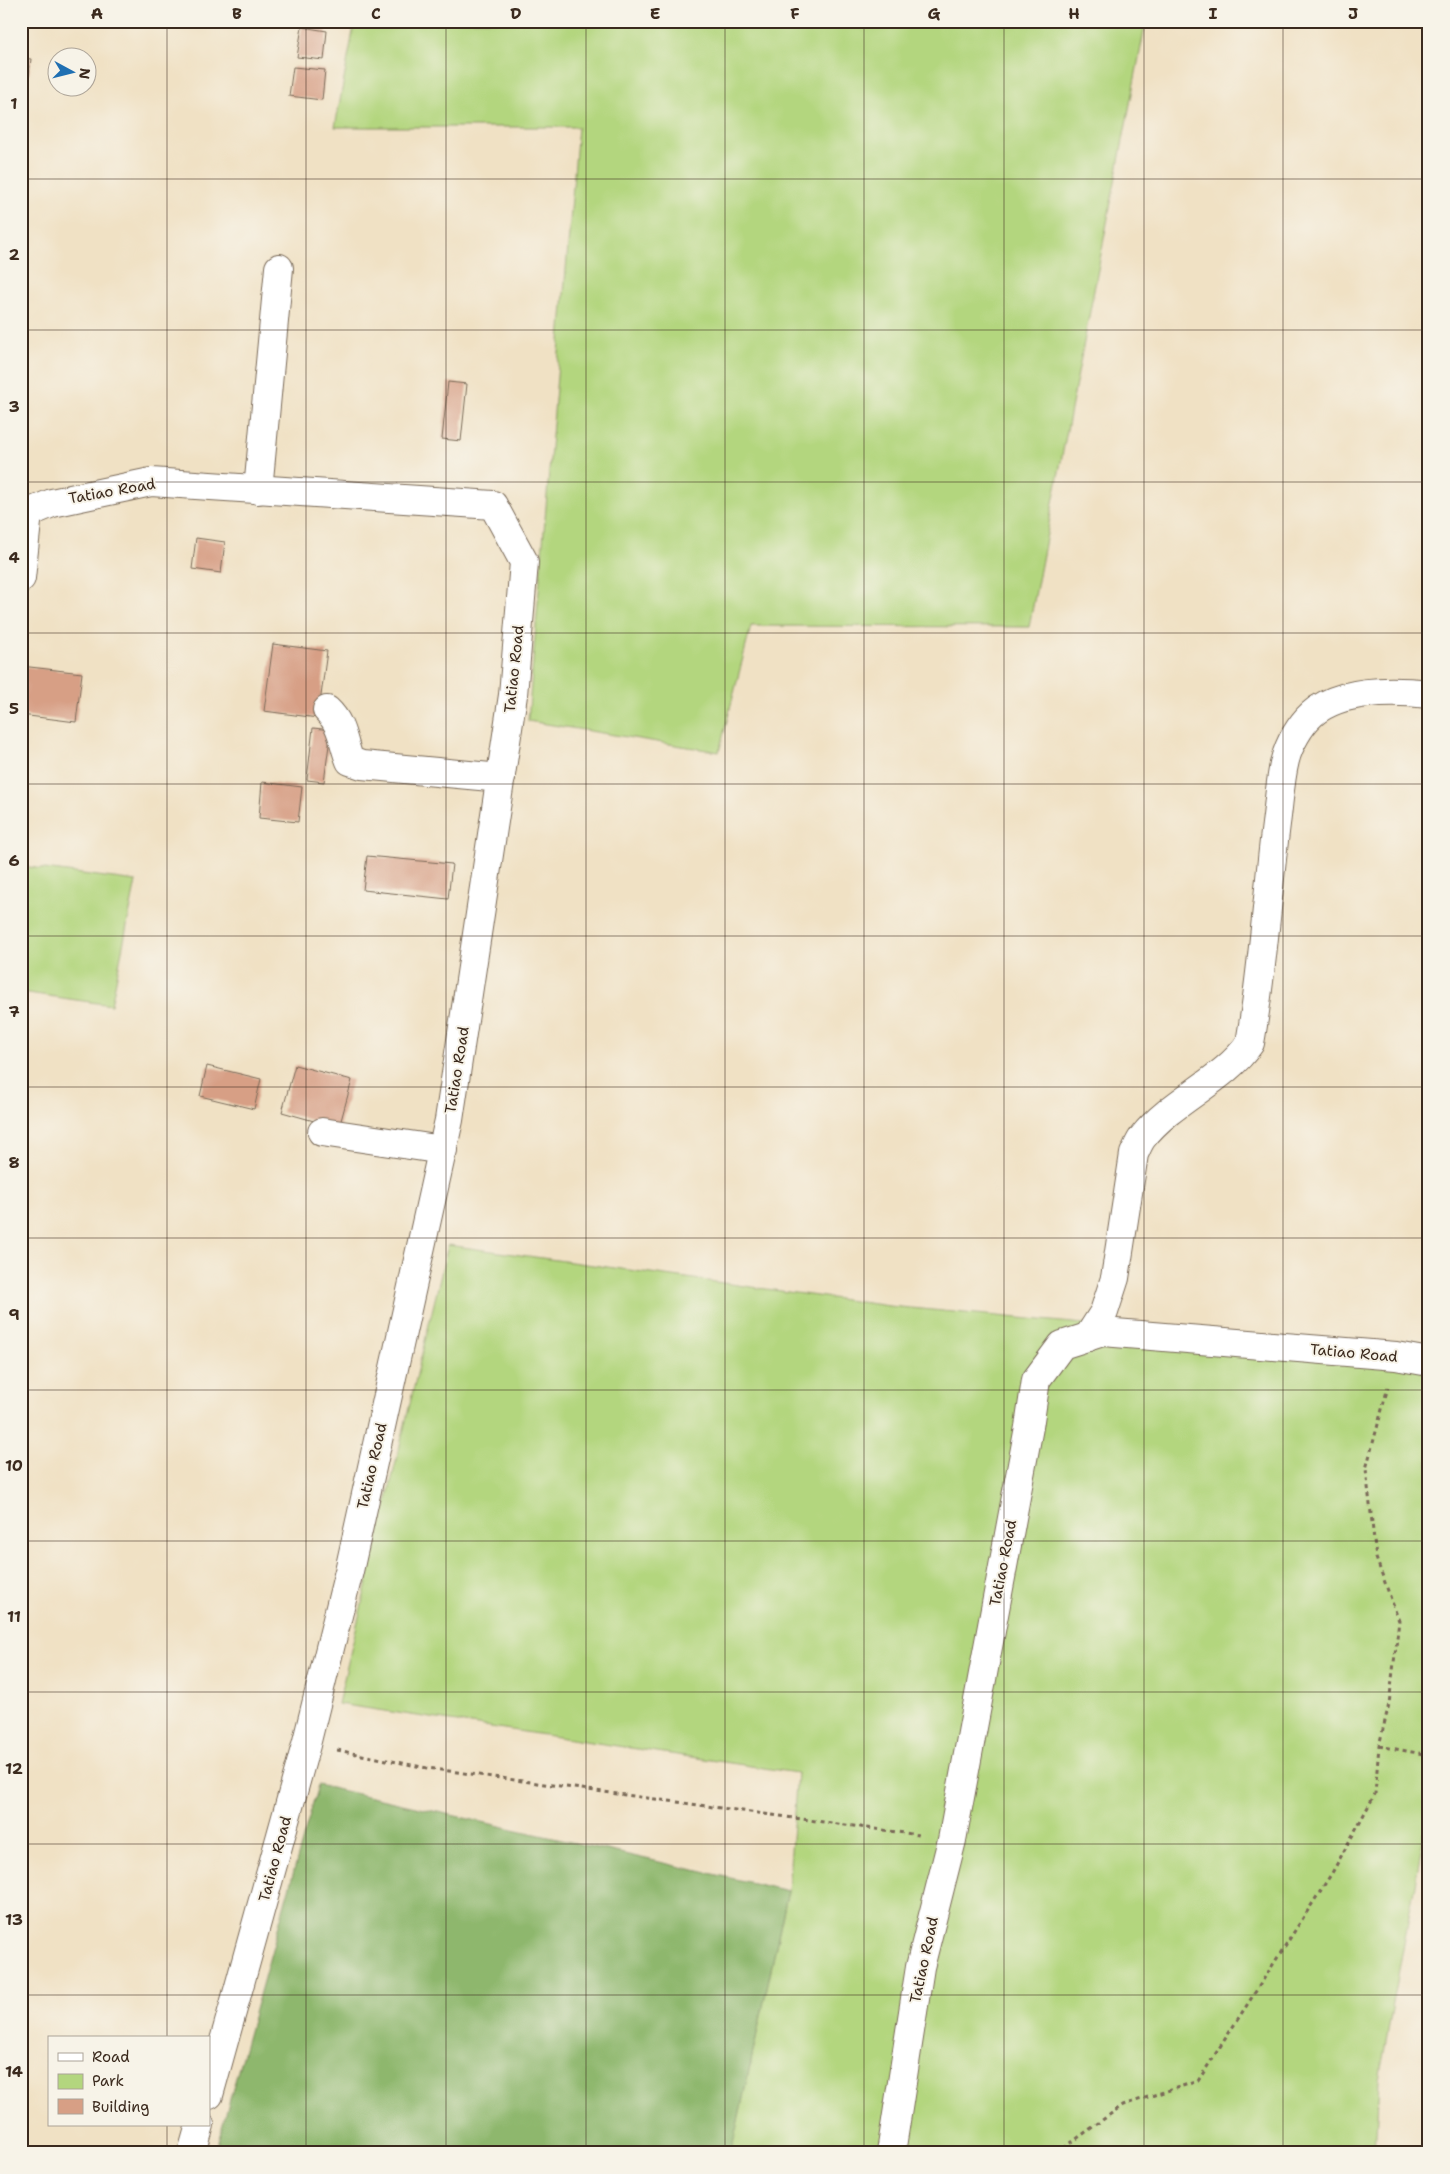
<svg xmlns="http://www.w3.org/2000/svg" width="1450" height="2174" font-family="'Shantell Sans',sans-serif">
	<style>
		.green { fill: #b3d67e; stroke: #77804e }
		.forest { fill: #8eb76d; stroke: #647046 }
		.building { fill: #d79f85 }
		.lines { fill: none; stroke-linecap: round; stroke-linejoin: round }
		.minor-casing { stroke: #7a6a58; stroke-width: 30 }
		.path { stroke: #7a6a58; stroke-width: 3; stroke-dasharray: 4 4; stroke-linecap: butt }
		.minor { stroke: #fff; stroke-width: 28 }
		.grid { fill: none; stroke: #3b2a1e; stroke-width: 1; stroke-opacity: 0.55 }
		.labels { text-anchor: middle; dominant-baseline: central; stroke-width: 4; stroke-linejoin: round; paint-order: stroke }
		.street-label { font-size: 15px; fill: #3b2a1e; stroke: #f7f3e8 }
		.neatline { fill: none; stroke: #3b2a1e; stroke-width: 2 }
		.grid-label { font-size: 16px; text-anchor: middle; font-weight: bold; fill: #3b2a1e }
	</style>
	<rect width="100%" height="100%" fill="#f7f3e8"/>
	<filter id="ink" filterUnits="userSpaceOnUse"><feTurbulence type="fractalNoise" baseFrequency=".02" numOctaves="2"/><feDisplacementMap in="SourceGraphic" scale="10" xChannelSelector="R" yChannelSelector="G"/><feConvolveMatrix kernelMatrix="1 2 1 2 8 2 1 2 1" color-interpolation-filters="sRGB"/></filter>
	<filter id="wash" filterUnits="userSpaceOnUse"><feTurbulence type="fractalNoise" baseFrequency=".0096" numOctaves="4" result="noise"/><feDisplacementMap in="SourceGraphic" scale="20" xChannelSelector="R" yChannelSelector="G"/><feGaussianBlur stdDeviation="1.12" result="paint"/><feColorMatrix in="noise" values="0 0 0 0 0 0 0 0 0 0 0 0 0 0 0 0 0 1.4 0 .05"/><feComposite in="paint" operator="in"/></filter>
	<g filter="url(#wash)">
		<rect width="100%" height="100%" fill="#f0e1c4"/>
		<g class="green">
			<path d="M355 21H1146L1029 627 751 626 719 752 528 721 578 127H335Z"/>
			<path d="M21 866 136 881 111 1005 21 992Z"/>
			<path d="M448 1245 889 1306 1429 1356V1807L1379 2080 1375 2153H731L788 1891 797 1773 338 1704Z"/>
		</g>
		<path class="forest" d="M318 1785 788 1891 731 2153H233L216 2149Z"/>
		<g id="blocks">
			<g class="building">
				<path d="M302 27 327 31 324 60 297 57Z"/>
				<path d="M21 58 31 59 26 97H21Z"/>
				<path d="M293 67 325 70 322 100 289 96Z"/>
				<path d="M448 382 467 384 461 441 442 439Z"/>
				<path d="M196 538 225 542 221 573 192 569Z"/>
				<path d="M273 644 327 651 318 718 264 711Z"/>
				<path d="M21 666 82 673 76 722 21 715Z"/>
				<path d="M313 728 331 730 324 782 307 780Z"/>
				<path d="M262 782 302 787 298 822 259 818Z"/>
				<path d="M367 856 452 864 448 899 363 890Z"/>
				<path d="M295 1065 352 1080 339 1128 282 1112Z"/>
				<path d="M207 1066 261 1079 254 1109 200 1096Z"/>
			</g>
		</g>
	</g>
	<g filter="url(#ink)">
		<use href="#blocks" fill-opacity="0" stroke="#7a6a58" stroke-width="1"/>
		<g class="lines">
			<g class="minor-casing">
				<g id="minor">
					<path d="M258 490 279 268"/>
					<path d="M21 516 52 503 151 482 493 505 524 562 513 695 449 1120 349 1571 306 1745 209 2095"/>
					<path d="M21 578 28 513"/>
					<path d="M327 710C343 725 342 741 350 761L362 765 501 778"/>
					<path d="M322 1132 443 1150"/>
					<path d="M1088 1337 1104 1312 1115 1278 1134 1154C1137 1148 1139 1142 1143 1137 1172 1100 1224 1081 1250 1043 1263 971 1267 896 1276 824 1279 803 1280 780 1285 760 1289 744 1300 725 1312 714 1340 689 1393 690 1429 694"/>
					<path d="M192 2153 200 2125"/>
					<path d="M891 2153 920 1967 952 1840 1029 1427 1036 1380 1062 1345 1103 1332 1396 1356 1429 1362"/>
				</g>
			</g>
			<g class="path">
				<path d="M1379 1746 1429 1755"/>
				<path d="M337 1750 427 1768 919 1835"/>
				<path d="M1057 2153 1123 2105 1198 2081 1332 1873 1375 1794 1379 1746 1389 1704 1399 1621 1376 1558 1366 1469 1388 1387"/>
			</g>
			<use href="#minor" class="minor"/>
		</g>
	</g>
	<path class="grid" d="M167 21V2038M306 21V2153M446 21V2153M586 21V2153M725 21V2153M864 21V2153M1004 21V2153M1144 21V2153M1283 21V2153M21 179H1429M21 330H1429M21 482H1429M21 633H1429M21 784H1429M21 936H1429M21 1087H1429M21 1238H1429M21 1390H1429M21 1541H1429M21 1692H1429M21 1844H1429M21 1995H1429M167 2125V2153"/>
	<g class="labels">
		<g class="street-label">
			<text transform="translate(112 491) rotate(-10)">Tatiao Road</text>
			<text transform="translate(514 669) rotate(-84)">Tatiao Road</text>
			<text transform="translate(457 1070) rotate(-81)">Tatiao Road</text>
			<text transform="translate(1354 1353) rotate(5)">Tatiao Road</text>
			<text transform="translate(372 1466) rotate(-77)">Tatiao Road</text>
			<text transform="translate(1003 1563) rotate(-79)">Tatiao Road</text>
			<text transform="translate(275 1859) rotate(-75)">Tatiao Road</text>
			<text transform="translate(924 1960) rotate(-78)">Tatiao Road</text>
		</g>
	</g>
	<rect width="1450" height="2174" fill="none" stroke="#f7f3e8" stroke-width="55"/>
	<rect x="48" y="2036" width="162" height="90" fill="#f7f3e8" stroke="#aca397"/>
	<rect x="58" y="2053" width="25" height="8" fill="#ffffff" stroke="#aca397"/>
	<text x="92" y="2062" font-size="15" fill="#3b2a1e">Road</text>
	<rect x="58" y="2074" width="25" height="15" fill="#b3d67e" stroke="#aca397"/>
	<text x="92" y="2086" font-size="15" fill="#3b2a1e">Park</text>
	<rect x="58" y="2099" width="25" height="15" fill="#d79f85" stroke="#aca397"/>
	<text x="92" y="2112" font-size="15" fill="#3b2a1e">Building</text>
	<g transform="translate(72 72) rotate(97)"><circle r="24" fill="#f7f3e8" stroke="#aca397"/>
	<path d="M0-4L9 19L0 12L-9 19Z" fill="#1f6fb2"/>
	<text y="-8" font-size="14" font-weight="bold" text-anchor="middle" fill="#3b2a1e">N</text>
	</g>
	<rect x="28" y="28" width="1394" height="2118" class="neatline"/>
	<g class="grid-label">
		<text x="97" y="19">A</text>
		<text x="237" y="19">B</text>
		<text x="376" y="19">C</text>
		<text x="516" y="19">D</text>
		<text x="655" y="19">E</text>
		<text x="795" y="19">F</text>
		<text x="934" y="19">G</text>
		<text x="1074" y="19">H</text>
		<text x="1213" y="19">I</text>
		<text x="1353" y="19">J</text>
		<text x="14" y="109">1</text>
		<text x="14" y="260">2</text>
		<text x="14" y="412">3</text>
		<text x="14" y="563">4</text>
		<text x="14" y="714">5</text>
		<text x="14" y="866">6</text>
		<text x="14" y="1017">7</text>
		<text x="14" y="1168">8</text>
		<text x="14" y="1320">9</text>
		<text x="14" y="1471">10</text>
		<text x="14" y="1622">11</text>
		<text x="14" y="1774">12</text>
		<text x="14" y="1925">13</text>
		<text x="14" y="2077">14</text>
	</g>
</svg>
